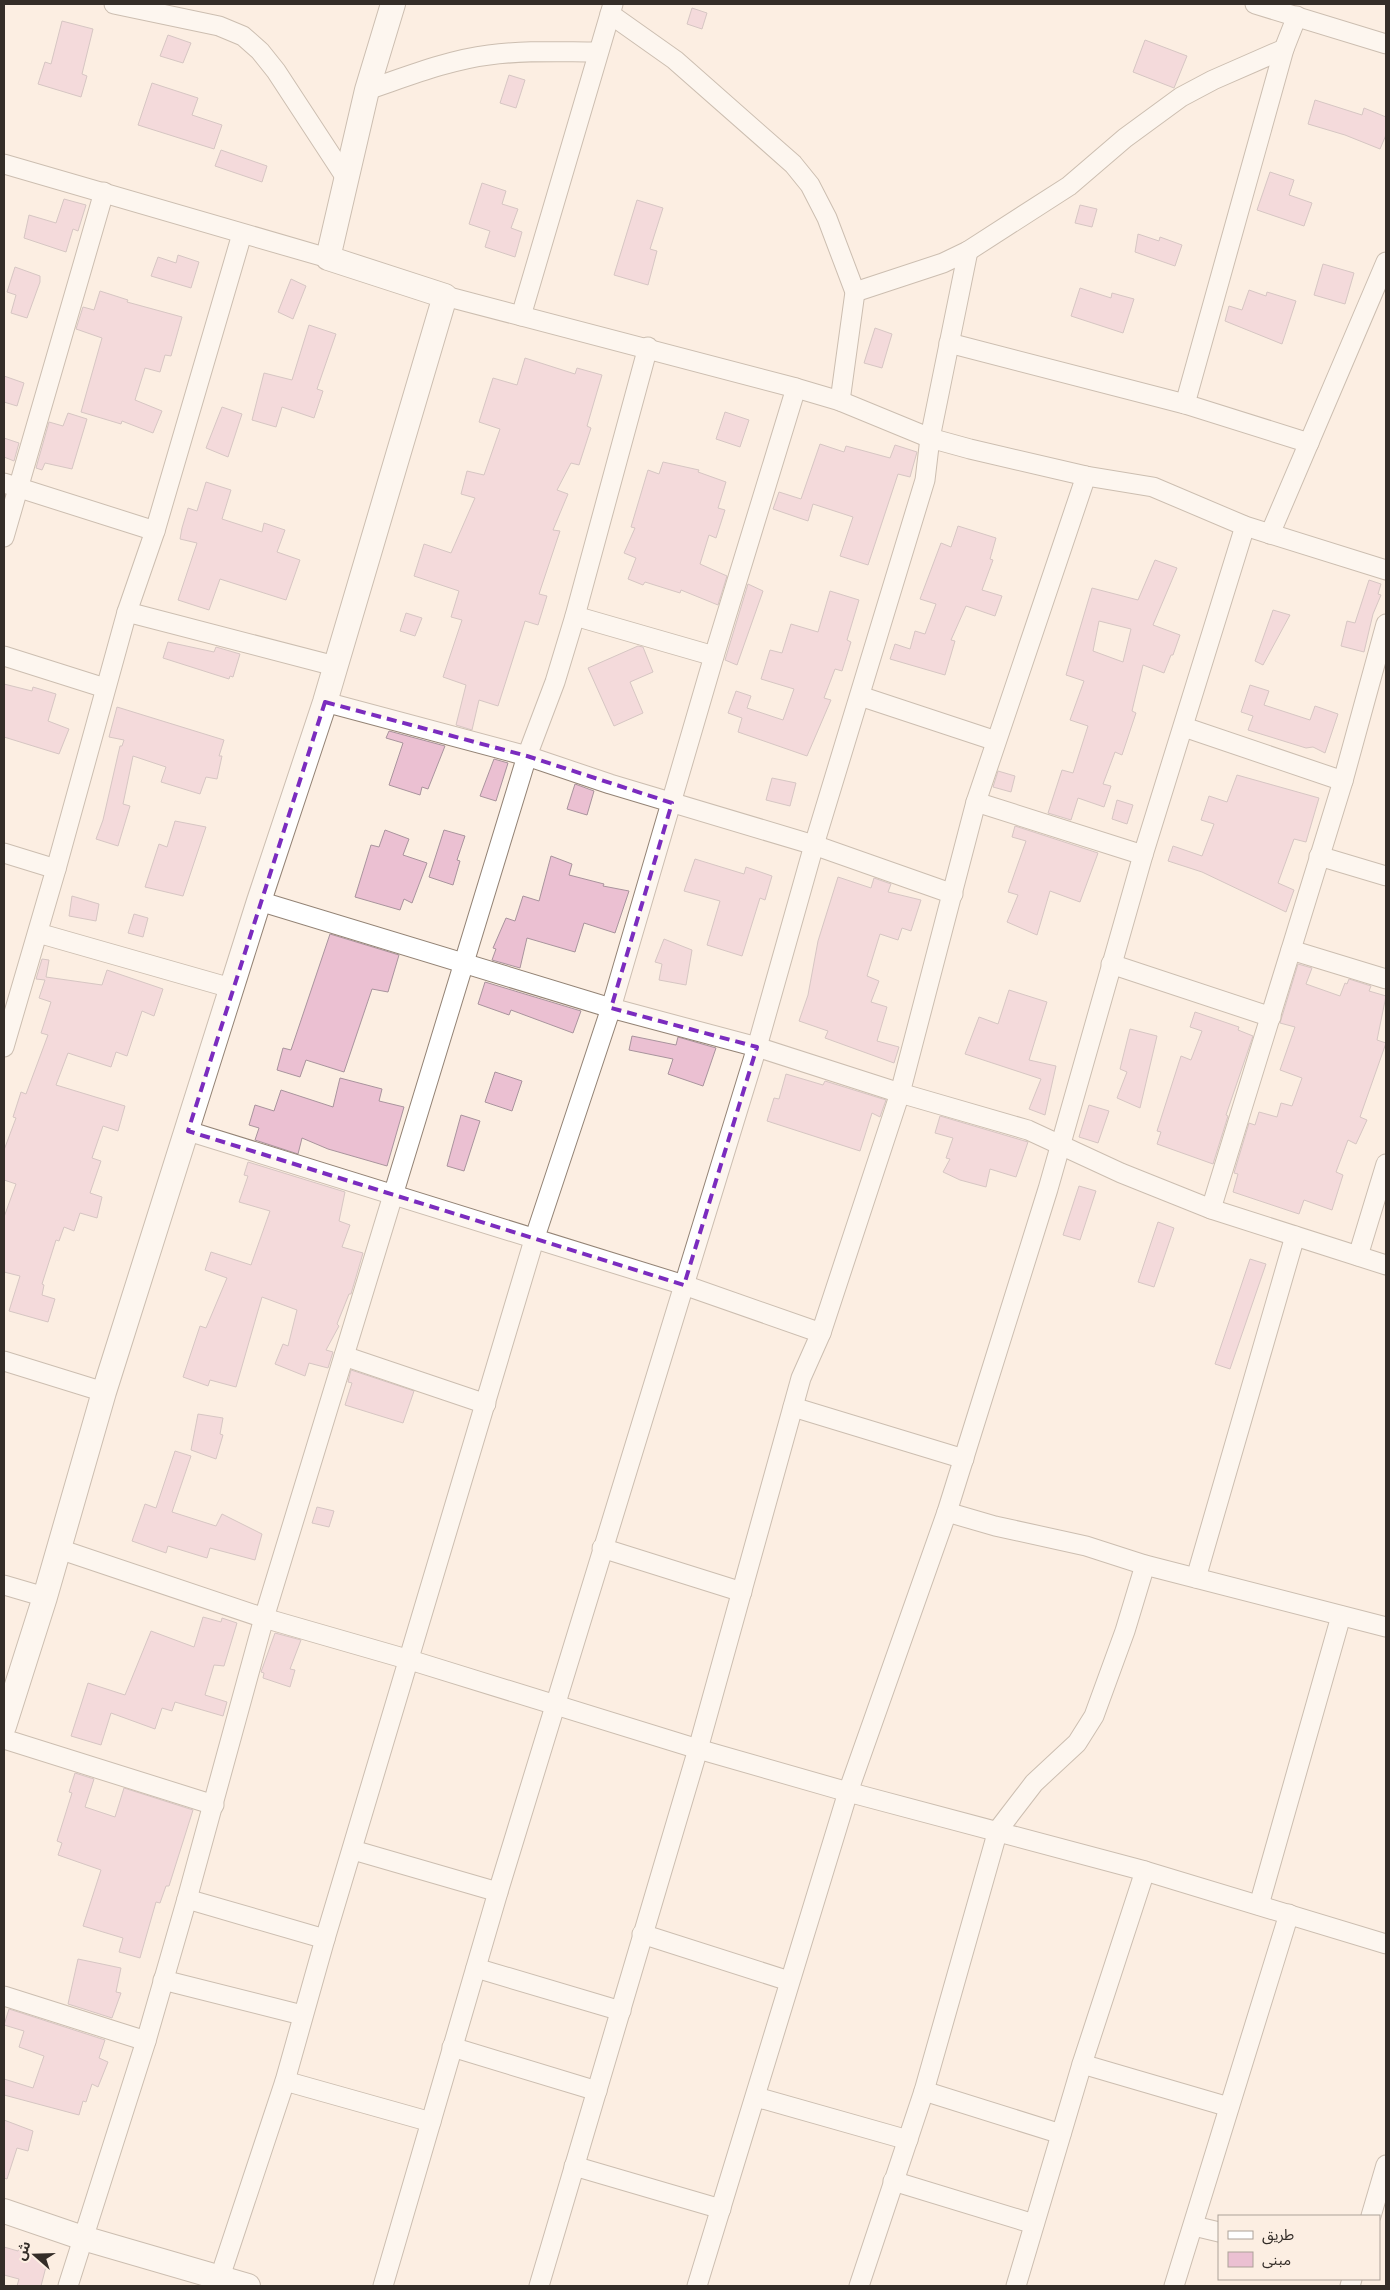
<svg xmlns="http://www.w3.org/2000/svg" width="1390" height="2290" font-family="Overpass,'Noto Sans Arabic',sans-serif">
	<style>
		.building { fill: #ebc0d2; stroke: #a9949d; fill-rule: evenodd }
		.lines { fill: none; stroke-linecap: round; stroke-linejoin: round }
		.minor-casing { stroke: #938375; stroke-width: 21 }
		.tertiary-casing { stroke: #938375; stroke-width: 26 }
		.minor { stroke: #fff; stroke-width: 19 }
		.tertiary { stroke: #fff; stroke-width: 24 }
		.marked { fill: none; stroke: #7b2cbf; stroke-width: 4; stroke-dasharray: 10 6; stroke-linejoin: round }
	</style>
	<rect width="100%" height="100%" fill="#fceee2"/>
	<g class="building">
		<path d="M692 8 707 13 702 29 687 24Z"/>
		<path d="M62 21 93 29 82 74 87 76 81 97 38 84 45 62 51 64Z"/>
		<path d="M168 35 191 43 183 63 160 56Z"/>
		<path d="M1145 40 1187 56 1174 88 1133 72Z"/>
		<path d="M509 75 525 80 516 108 500 103Z"/>
		<path d="M152 83 198 98 192 115 222 125 214 149 138 125Z"/>
		<path d="M1315 100 1362 115 1364 108 1386 117V135L1380 149 1345 135 1308 124Z"/>
		<path d="M221 150 267 166 262 182 215 166Z"/>
		<path d="M1270 172 1294 180 1289 195 1312 203 1304 226 1257 210Z"/>
		<path d="M482 183 506 191 502 204 518 209 511 228 522 232 515 257 485 247 490 231 469 224Z"/>
		<path d="M64 199 86 205 78 231 73 229 66 252 24 238 29 215 56 223Z"/>
		<path d="M637 200 663 208 650 249 657 251 648 285 614 275Z"/>
		<path d="M1080 205 1097 209 1092 227 1075 223Z"/>
		<path d="M1138 234 1159 241 1160 237 1182 245 1175 266 1135 252Z"/>
		<path d="M178 255 199 262 191 288 151 276 158 257 176 263Z"/>
		<path d="M1323 264 1354 273 1345 304 1314 295Z"/>
		<path d="M15 267 40 276V282L27 318 11 313 16 295 7 292Z"/>
		<path d="M291 279 306 286 293 319 278 312Z"/>
		<path d="M1080 288 1111 298 1112 293 1134 299 1123 333 1071 316Z"/>
		<path d="M1249 290 1266 296 1267 292 1296 301 1282 344 1225 321 1229 306 1242 310Z"/>
		<path d="M100 291 128 300 127 302 182 317 171 356 165 355 160 372 145 368 135 400 162 411 153 433 122 421 121 424 81 412 102 338 76 329 83 307 94 310Z"/>
		<path d="M309 325 336 334 317 389 323 391 314 418 282 407 276 427 252 420 264 373 292 380Z"/>
		<path d="M875 328 892 334 882 368 864 363Z"/>
		<path d="M525 358 575 374 577 368 602 375 587 426 591 428 579 465 571 463 557 490 568 494 553 530 560 531 539 594 547 596 538 625 525 621 498 706 479 700 472 730 456 725 466 685 443 677 462 620 451 617 459 591 414 576 424 544 451 553 475 498 461 494 467 471 484 475 500 429 479 422 493 378 517 385Z"/>
		<path d="M4 376 24 383 17 406 4 402Z"/>
		<path d="M222 407 242 414 228 457 206 448Z"/>
		<path d="M725 412 749 420 740 447 716 439Z"/>
		<path d="M68 413 87 419 72 469 45 463 42 470 36 468 49 422 63 426Z"/>
		<path d="M4 438 19 443 14 461 4 457Z"/>
		<path d="M820 444 844 452 846 446 890 458 895 445 917 452 910 477 898 474 868 565 840 556 853 517 813 504 808 521 773 509 779 492 801 499Z"/>
		<path d="M663 462 699 470 698 472 726 482 718 508 725 510 716 538 709 535 700 564 727 576 718 605 681 590 680 593 645 582 643 585 628 579 636 558 624 553 635 528 631 527 648 470 659 474Z"/>
		<path d="M206 482 231 490 222 519 262 532 264 523 285 530 277 552 300 560 286 600 220 579 209 610 178 600 197 543 180 539 182 528 188 508 197 511Z"/>
		<path d="M958 526 996 538 990 559 993 560 982 590 1002 596 995 616 966 606 951 640 955 641 945 675 890 659 895 644 910 649 915 631 925 634 936 604 920 599 941 543 951 547Z"/>
		<path d="M1155 560 1177 568 1153 625 1180 635 1173 655H1171L1164 673 1143 665 1132 711 1136 713 1122 755 1115 752 1103 784 1111 786 1104 807 1078 798 1071 820 1048 813 1062 770 1073 773 1088 726 1070 720 1084 681 1066 675 1092 588 1138 600ZM1099 621 1131 629 1123 662 1093 651Z"/>
		<path d="M1369 580 1381 584 1378 594 1381 595 1373 614 1364 652 1341 646 1347 621 1355 623Z"/>
		<path d="M748 584 763 591 737 665 725 660Z"/>
		<path d="M830 591 859 600 847 640 851 642 842 671 835 669 824 698 831 700 807 756 738 732 742 718 728 713 736 691 751 696 747 708 783 720 794 689 761 679 770 650 782 653 791 624 818 632Z"/>
		<path d="M1273 610 1290 615 1263 665 1255 661Z"/>
		<path d="M406 613 422 618 415 636 400 631Z"/>
		<path d="M168 642 214 652 216 647 240 654 233 677 230 676 229 679 163 658Z"/>
		<path d="M638 646 643 647 653 672 630 682 643 713 614 726 588 668Z"/>
		<path d="M4 684 32 691 33 687 56 694 48 721 69 729 59 754 4 737Z"/>
		<path d="M1250 685 1269 691 1264 705 1310 720 1315 706 1338 714 1325 753 1313 747 1306 748 1248 730 1253 716 1241 712Z"/>
		<path d="M117 707 224 740 219 756H222L217 779 206 777 200 794 161 782 166 767 133 756 123 804 130 806 118 846 96 839 103 820 120 746H122L124 740 109 737Z"/>
		<path d="M389 731 445 746 428 789 422 787 420 795 389 785 403 743 386 738Z"/>
		<path d="M494 759 508 763 496 801 480 796Z"/>
		<path d="M998 771 1015 776 1011 792 993 787Z"/>
		<path d="M1237 775 1319 798 1306 842 1294 839 1278 883 1294 890 1286 912 1202 872 1168 861 1173 846 1202 856 1214 824 1201 820 1209 796 1227 802Z"/>
		<path d="M772 778 796 783 790 806 766 800Z"/>
		<path d="M575 784 594 791 587 815 567 809Z"/>
		<path d="M1117 800 1133 805 1127 824 1112 819Z"/>
		<path d="M175 821 206 827 183 896 145 887 159 844 167 847Z"/>
		<path d="M1015 826 1098 853 1080 902 1050 891 1037 935 1007 922 1018 895 1008 892 1026 841 1012 837Z"/>
		<path d="M385 830 409 839 403 855 427 863 412 903 404 899 400 910 355 897 371 845 379 847Z"/>
		<path d="M444 830 465 836 457 860 460 861 453 885 429 877Z"/>
		<path d="M551 856 572 864 569 875 604 884 603 886 629 891 615 933 584 923 575 952 527 938 520 968 492 960 496 949 493 948 506 918 515 921 523 896 539 901Z"/>
		<path d="M695 859 744 874 746 867 772 876 765 900 760 898 742 956 707 945 720 901 684 891Z"/>
		<path d="M838 877 871 888 874 878 891 884 888 892 921 900 911 931 902 928 898 940 880 934 867 976 879 981 871 1002 887 1007 877 1041 899 1047 894 1063 825 1038 828 1031 799 1021 808 995 818 941Z"/>
		<path d="M72 896 99 904 96 921 69 916Z"/>
		<path d="M134 914 148 918 143 937 128 933Z"/>
		<path d="M330 934 399 955 388 992 372 989 344 1072 306 1060 300 1077 277 1070 283 1048 291 1050Z"/>
		<path d="M664 939 692 950 686 985 659 980 662 964 655 962Z"/>
		<path d="M42 959 49 960 46 977 102 985 107 970 163 989 154 1016 142 1011 127 1056 116 1052 111 1067 68 1053 56 1085 125 1106 118 1131 103 1126 92 1158 101 1161 90 1193 102 1197 97 1218 80 1213 74 1231 64 1227 59 1241 56 1240 42 1284 44 1285 42 1295 55 1299 48 1322 9 1311 20 1276 4 1272V1217L16 1184 4 1180V1150L16 1118 13 1117 21 1092 26 1094 48 1035 41 1033 51 1002 39 998 45 980 36 979Z"/>
		<path d="M1298 964 1312 968 1306 984 1340 996 1345 983 1347 984 1349 979 1371 986 1369 991 1386 996 1377 1040 1386 1043 1360 1117 1367 1120 1356 1144 1348 1140 1336 1172 1343 1175 1332 1210 1304 1200 1299 1214 1233 1192 1238 1174 1234 1173 1249 1123 1255 1125 1259 1112 1277 1117 1281 1103 1292 1106 1302 1078 1280 1070 1295 1027 1280 1023Z"/>
		<path d="M485 982 581 1011 573 1033 511 1010 509 1015 478 1004Z"/>
		<path d="M1009 990 1047 1002 1029 1060 1056 1066 1045 1115 1029 1109 1041 1079 965 1054 979 1017 998 1024Z"/>
		<path d="M1195 1012 1239 1027 1238 1030 1253 1036 1226 1115 1228 1116 1213 1164 1157 1144 1161 1132 1157 1131 1181 1056 1191 1060 1202 1031 1190 1027Z"/>
		<path d="M1130 1029 1157 1036 1140 1108 1117 1098 1127 1072 1120 1069Z"/>
		<path d="M632 1036 676 1045 678 1037 716 1048 703 1086 668 1074 673 1059 629 1050Z"/>
		<path d="M495 1072 522 1081 512 1111 485 1102Z"/>
		<path d="M786 1074 823 1085 825 1081 886 1100 880 1117 872 1113 860 1151 767 1121 774 1098 779 1099Z"/>
		<path d="M340 1078 382 1089 379 1101 404 1107 387 1166 328 1149 302 1138 298 1154 255 1140 259 1128 249 1125 255 1105 274 1111 281 1090 333 1107Z"/>
		<path d="M1089 1105 1109 1111 1098 1143 1079 1137Z"/>
		<path d="M461 1115 480 1121 464 1171 447 1166Z"/>
		<path d="M940 1116 1028 1142 1016 1177 990 1169 986 1187 960 1180 943 1172 950 1159 946 1158 953 1138 935 1133Z"/>
		<path d="M248 1162 345 1192 339 1221 350 1225 342 1247 363 1253 351 1294H349L337 1324 339 1326 326 1350 333 1352 328 1368 309 1363 305 1376 275 1364 283 1344 288 1346 297 1310 262 1297 236 1387 210 1380 208 1386 183 1377 200 1326 206 1328 227 1278 205 1270 211 1252 251 1265 270 1211 239 1202 248 1176 244 1175Z"/>
		<path d="M1079 1186 1096 1191 1080 1240 1063 1235Z"/>
		<path d="M1158 1222 1174 1228 1154 1287 1138 1282Z"/>
		<path d="M1250 1259 1266 1264 1230 1369 1215 1364Z"/>
		<path d="M351 1370 414 1391 403 1423 345 1405 352 1383 348 1382Z"/>
		<path d="M198 1414 223 1418 220 1434 223 1435 216 1459 191 1450Z"/>
		<path d="M175 1451 191 1456 172 1512 216 1526 222 1514 262 1534 255 1560 210 1548 207 1558 168 1546 166 1553 132 1541 145 1504 156 1508Z"/>
		<path d="M317 1507 334 1511 329 1527 312 1523Z"/>
		<path d="M203 1617 221 1622 222 1618 237 1623 224 1666 214 1665 205 1695 227 1702 223 1716 175 1702 172 1711 162 1708 155 1729 111 1713 101 1745 71 1736 88 1683 125 1695 151 1631 194 1647Z"/>
		<path d="M275 1633 301 1640 290 1669 295 1670 290 1687 263 1678 264 1673 261 1672Z"/>
		<path d="M75 1773 94 1779 85 1807 115 1817 124 1788 193 1810 169 1886H166L160 1903 156 1902 140 1958 119 1952 123 1938 83 1926 101 1870 58 1855 62 1843 57 1841 72 1793 69 1792Z"/>
		<path d="M78 1959 121 1968 116 1992 121 1993 112 2018 68 2004Z"/>
		<path d="M9 2009 105 2040 99 2058 108 2062 98 2087 92 2084 86 2102 83 2101 79 2115 4 2095V2079L33 2088 44 2056 19 2047 24 2031 4 2025Z"/>
		<path d="M4 2120 33 2131 28 2151 17 2148 7 2179 4 2178Z"/>
		<path d="M4 2247 18 2251 19 2249 48 2259 41 2286H17L19 2279 4 2275Z"/>
	</g>
	<g class="lines">
		<g class="minor-casing">
			<g id="minor">
				<path d="M114 4 219 26 243 36 260 51 276 71 346 178"/>
				<path d="M1255 4 1386 44"/>
				<path d="M610 14 675 60 793 164 810 185 827 218 855 292 840 401"/>
				<path d="M367 90C406 77 448 60 489 55 525 50 561 52 597 52"/>
				<path d="M4 164 328 258"/>
				<path d="M855 292 943 263 968 251 1069 186 1125 138 1181 97 1213 80 1284 49 1297 16"/>
				<path d="M445 296 796 388 840 401 930 438 970 449 1086 476 1153 487 1245 526 1386 570"/>
				<path d="M521 316 613 4"/>
				<path d="M949 343 1185 404 1309 443"/>
				<path d="M1185 404 1284 49"/>
				<path d="M4 483 155 531"/>
				<path d="M1270 534 1386 262"/>
				<path d="M4 537 104 192"/>
				<path d="M127 612 335 666"/>
				<path d="M575 616 714 656"/>
				<path d="M4 656 105 688"/>
				<path d="M860 696 996 741"/>
				<path d="M325 702 527 756 610 784 814 845 953 894"/>
				<path d="M1184 727 1343 781"/>
				<path d="M976 802 1143 855"/>
				<path d="M4 853 56 869"/>
				<path d="M1319 856 1386 876"/>
				<path d="M259 901 611 1008 757 1047 900 1093 1028 1130 1121 1173 1211 1209 1386 1265"/>
				<path d="M38 933 231 988"/>
				<path d="M1291 950 1386 979"/>
				<path d="M1111 964 1271 1017"/>
				<path d="M4 1047 56 869 127 612 155 531 242 234"/>
				<path d="M188 1131 684 1285 821 1333"/>
				<path d="M1211 1209 1343 781 1386 624"/>
				<path d="M1358 1256 1386 1164"/>
				<path d="M344 1356 486 1404"/>
				<path d="M4 1361 104 1392"/>
				<path d="M793 1407 964 1459"/>
				<path d="M947 1512 995 1526 1086 1546 1145 1565 1386 1627"/>
				<path d="M602 1548 742 1592"/>
				<path d="M59 1549 264 1618 410 1660 698 1749 848 1792 1145 1871 1386 1944"/>
				<path d="M1196 1578 1295 1236"/>
				<path d="M4 1585 45 1597"/>
				<path d="M4 1739 214 1805"/>
				<path d="M353 1850 498 1892"/>
				<path d="M187 1899 325 1939"/>
				<path d="M1259 1905 1341 1616"/>
				<path d="M642 1934 789 1981"/>
				<path d="M476 1968 621 2011"/>
				<path d="M163 1980 302 2015"/>
				<path d="M4 1996 146 2041"/>
				<path d="M452 2047 597 2091"/>
				<path d="M1082 2064 1229 2107"/>
				<path d="M285 2081 431 2122"/>
				<path d="M924 2091 1061 2134"/>
				<path d="M756 2097 908 2140"/>
				<path d="M574 2166 721 2209"/>
				<path d="M893 2181 1034 2224"/>
				<path d="M1371 2216 1386 2165"/>
				<path d="M1194 2226 1219 2232"/>
				<path d="M68 2286 146 2041 187 1899 264 1618 527 756 555 682 575 616 648 347"/>
				<path d="M217 2286 285 2081 325 1939 534 1240 611 1008 714 656 796 388"/>
				<path d="M383 2286 498 1892 757 1047 814 845 925 480 930 438 968 251"/>
				<path d="M539 2286 698 1749 801 1378 821 1333 900 1093 976 802 1086 476"/>
				<path d="M697 2286 848 1792 947 1512 1048 1189 1143 855 1245 526"/>
				<path d="M859 2286 924 2091 998 1830 1034 1783 1077 1743 1094 1716 1125 1631 1145 1565"/>
				<path d="M1016 2286 1082 2064 1145 1871"/>
				<path d="M1174 2286 1289 1914"/>
				<path d="M1350 2286 1352 2279"/>
			</g>
		</g>
		<g class="tertiary-casing">
			<g id="tertiary">
				<path d="M4 1726 45 1597 104 1392 259 901 325 702 445 296 328 258 367 90 393 4"/>
				<path d="M4 2211 83 2238 248 2286"/>
			</g>
		</g>
		<use href="#minor" class="minor"/>
		<use href="#tertiary" class="tertiary"/>
	</g>
	<path d="M0 0H1390V2290H0ZM325 702 527 756 672 803 611 1008 757 1047 684 1285 188 1131Z" fill="#fceee2" fill-opacity=".55" fill-rule="evenodd"/>
	<path class="marked" d="M325 702 527 756 672 803 611 1008 757 1047 684 1285 188 1131Z"/>
	<rect width="1390" height="2290" fill="none" stroke="#342d28" stroke-width="10"/>
	<rect x="1218" y="2215" width="162" height="65" fill="#fceee2" stroke="#aca198"/>
	<rect x="1228" y="2231" width="25" height="8" fill="#ffffff" stroke="#aca198"/>
	<text x="1262" y="2240" font-size="15" fill="#342d28">طريق</text>
	<rect x="1228" y="2252" width="25" height="15" fill="#ebc0d2" stroke="#aca198"/>
	<text x="1262" y="2265" font-size="15" fill="#342d28">مبنى</text>
	<g transform="translate(35 2255) rotate(290)" stroke="#fceee2" stroke-width="4" paint-order="stroke">
	<path d="M0-4L9 19L0 12L-9 19Z" fill="#342d28"/>
	<text y="-8" font-size="14" font-weight="bold" text-anchor="middle" fill="#342d28">ش</text>
	</g>
</svg>
